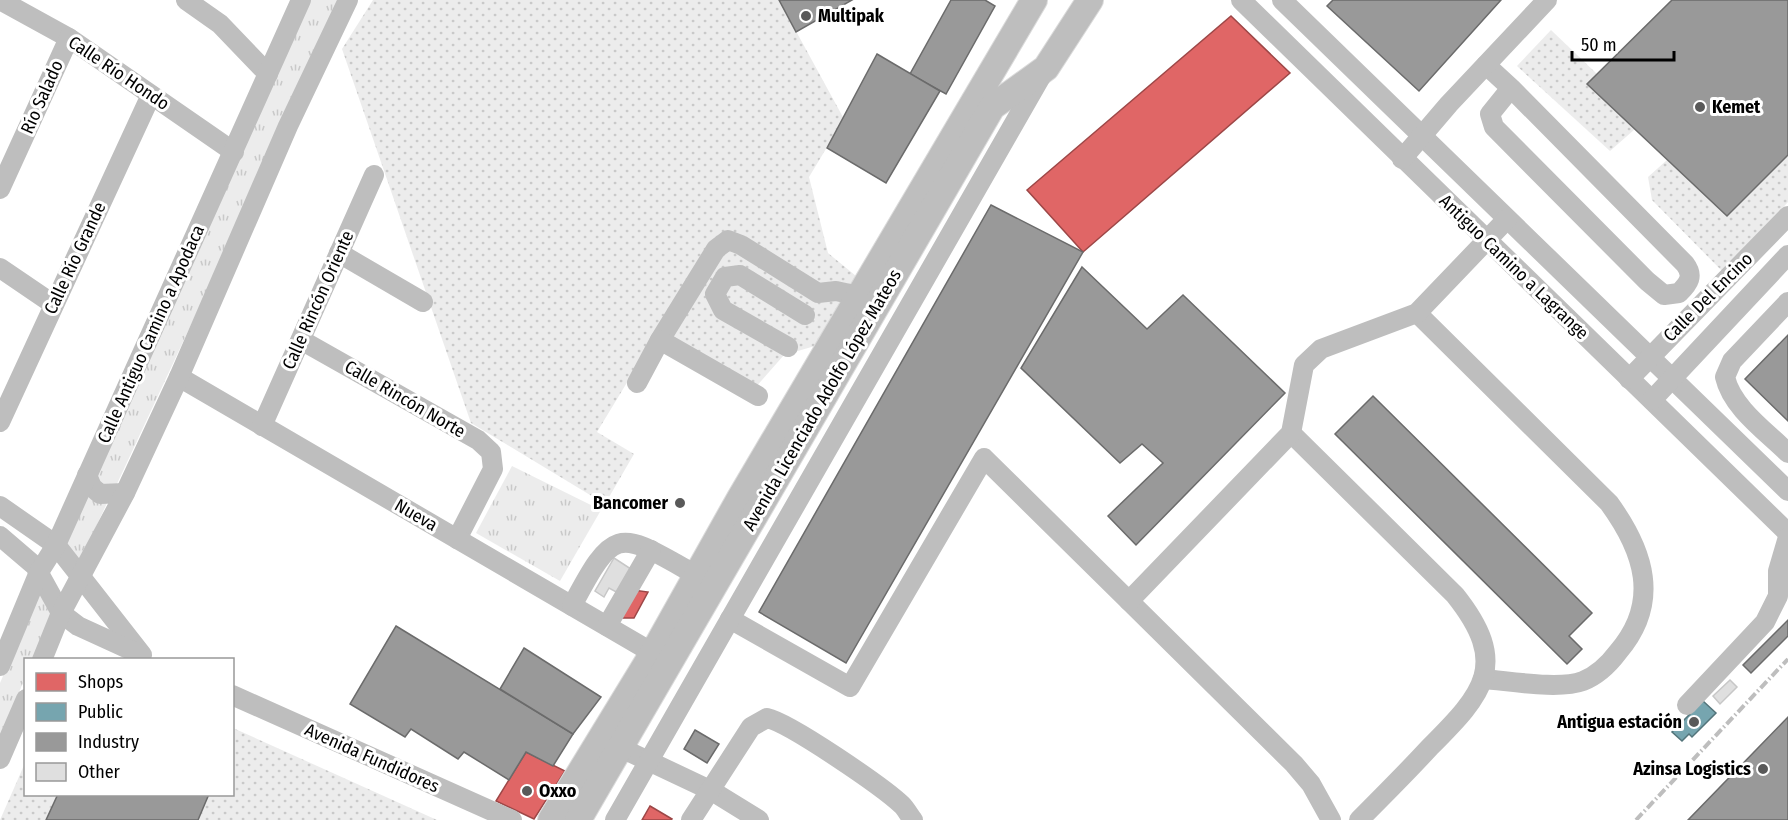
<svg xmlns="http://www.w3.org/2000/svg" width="1788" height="820" font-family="'Fira Sans Condensed',sans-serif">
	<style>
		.grass { fill: url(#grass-dots) }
		.park { fill: url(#park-tufts) }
		.shops { fill: #e06666; stroke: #9d4747; stroke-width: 1.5 }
		.public { fill: #76a5af; stroke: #53747a; stroke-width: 1.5 }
		.industry { fill: #999; stroke: #6b6b6b; stroke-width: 1.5 }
		.building { fill: #dfdfdf; stroke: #c7c7c7; stroke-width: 1.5 }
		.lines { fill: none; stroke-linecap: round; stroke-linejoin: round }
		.major-casing { stroke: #dbdbdb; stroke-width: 28 }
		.minor { stroke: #bebebe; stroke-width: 20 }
		.major { stroke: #bebebe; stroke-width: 26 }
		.rail { stroke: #bebebe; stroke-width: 4; stroke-dasharray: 9 3 1.5 3; stroke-linecap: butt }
		.poi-dot { fill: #595959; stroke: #fff; stroke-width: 2 }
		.labels { text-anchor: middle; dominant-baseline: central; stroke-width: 6; stroke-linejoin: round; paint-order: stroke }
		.poi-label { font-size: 18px; font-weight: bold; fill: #000; stroke: #fff; text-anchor: start }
		.street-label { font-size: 18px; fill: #000; stroke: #fff }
	</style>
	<defs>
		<pattern id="grass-dots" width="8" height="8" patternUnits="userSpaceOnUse" patternTransform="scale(1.5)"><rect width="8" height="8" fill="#ececec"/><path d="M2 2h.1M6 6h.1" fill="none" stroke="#c9c9c9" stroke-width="1.8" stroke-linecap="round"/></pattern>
		<pattern id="park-tufts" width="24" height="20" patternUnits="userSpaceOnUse" patternTransform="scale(1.5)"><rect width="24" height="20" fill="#ececec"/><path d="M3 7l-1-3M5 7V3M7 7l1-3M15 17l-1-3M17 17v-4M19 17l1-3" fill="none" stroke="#c9c9c9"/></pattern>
	</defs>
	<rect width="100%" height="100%" fill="#fff"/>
	<g class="grass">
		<path d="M373 0H779L844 119 809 177 828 253 856 276 815 346 784 355 754 389 657 333 597 432 634 454 605 504 471 423 342 49Z"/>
		<path d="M1551 30 1597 74 1635 129 1610 151 1517 66Z"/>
		<path d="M1788 155V202L1723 272 1652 200 1648 177 1667 160 1727 216Z"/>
		<path d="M233 728 437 820H0L25 763 26 794H232Z"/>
	</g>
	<g class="park">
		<path d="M311 0H342L116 486 99 491 93 478Z"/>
		<path d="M512 466 601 510 560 581 476 533Z"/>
		<path d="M85 492 107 503 79 564 63 542Z"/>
		<path d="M39 592 52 615 33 659 26 660 25 678 0 738V683Z"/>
	</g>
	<g class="shops">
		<path d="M1231 16 1290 73 1083 252 1027 190Z"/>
		<path d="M633 590 648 592 634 618H618Z"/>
		<path d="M526 752 565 771 534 819 496 801Z"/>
		<path d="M650 806 672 819 671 820H642Z"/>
	</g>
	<path class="public" d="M1703 701 1716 713 1692 737 1689 734 1682 741 1672 732Z"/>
	<g class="industry">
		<path d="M779 0H852L796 32Z"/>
		<path d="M951 0H985L995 6 946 94 910 74Z"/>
		<path d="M1333 0H1501L1419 91 1327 6Z"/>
		<path d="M1672 0H1788V155L1727 216 1587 84Z"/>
		<path d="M877 54 940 91 886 183 827 148Z"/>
		<path d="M991 205 1083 252 846 663 759 612Z"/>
		<path d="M1082 267 1147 329 1183 295 1285 393 1136 545 1108 516 1163 463 1142 444 1120 463 1021 368Z"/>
		<path d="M1788 335V421L1745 379Z"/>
		<path d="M1373 396 1592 613 1569 636 1582 649 1567 664 1335 434Z"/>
		<path d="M1788 620V636L1751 673 1743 665Z"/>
		<path d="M396 626 573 734 553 766 526 752 509 780 464 752 458 759 411 729 405 737 350 704Z"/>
		<path d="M524 648 601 697 573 734 500 689Z"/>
		<path d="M1788 717V820H1688Z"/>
		<path d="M695 730 719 744 707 763 684 749Z"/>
		<path d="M58 794H209L198 820H46Z"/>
	</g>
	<g class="building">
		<path d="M614 558 634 571 620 594 609 588 604 597 595 591Z"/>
		<path d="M1730 680 1737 687 1720 704 1713 696Z"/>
	</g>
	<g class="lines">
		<g class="major-casing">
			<g id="major">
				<path d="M551 820 653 653 740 498 1034 0"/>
				<path d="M578 820 992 107 1046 68 1090 0"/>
			</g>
		</g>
		<g class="minor">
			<path d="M0 0 69 38 234 152"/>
			<path d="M186 0 220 24 268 74"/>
			<path d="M1241 0 1788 533"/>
			<path d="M1282 0 1788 491"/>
			<path d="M1486 65 1511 88 1685 264C1694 276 1689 283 1679 293L1664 295 1647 281 1494 127 1490 114 1511 88"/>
			<path d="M1402 159 1449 104 1547 0"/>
			<path d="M0 189 69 38"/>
			<path d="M339 253 423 302"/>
			<path d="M0 268 53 304"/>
			<path d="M1788 302 1732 361 1725 377C1732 408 1767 432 1788 453"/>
			<path d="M1417 313 1609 503C1644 551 1661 602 1618 652 1609 664 1598 675 1583 681 1559 690 1510 681 1483 679"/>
			<path d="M301 340 478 440 491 452 493 469 457 539"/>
			<path d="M660 340 716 249 728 240 741 245 818 293 836 291 859 296"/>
			<path d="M788 347 723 310 715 294 725 277 740 275 805 315"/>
			<path d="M179 377 653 653"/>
			<path d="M1629 379 1788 216"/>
			<path d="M637 383 660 340 758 396"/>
			<path d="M1652 400 1788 255"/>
			<path d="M0 422 151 95"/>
			<path d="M262 426 374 175"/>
			<path d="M1291 433 1455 595C1510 664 1484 693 1430 747 1407 772 1383 796 1359 820"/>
			<path d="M87 475 92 487 100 494 125 493"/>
			<path d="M0 506 56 545 142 655"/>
			<path d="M0 536 35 566 61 613 78 626 137 653"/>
			<path d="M1129 601 1294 764 1311 784 1331 820"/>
			<path d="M572 606C616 522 619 532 698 576"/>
			<path d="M730 619 850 687 984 458 1129 601 1291 433 1304 365 1321 349 1417 313 1507 219"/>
			<path d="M607 626 651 550"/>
			<path d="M42 660 61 613 125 493 179 377 288 126 348 0"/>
			<path d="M0 666 39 572 56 545 301 0"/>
			<path d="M232 695 512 820"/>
			<path d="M1687 705 1765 622 1778 596V571L1788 537"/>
			<path d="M621 748 712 791 759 820"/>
			<path d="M0 759 26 699"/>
			<path d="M615 820 1043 73"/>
			<path d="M691 820 751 727 767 718C790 723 883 787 902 805 906 809 909 815 913 820"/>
		</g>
		<use href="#major" class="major"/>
		<path class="rail" d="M1636 820 1788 659"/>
	</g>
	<g class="poi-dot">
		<circle cx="806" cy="16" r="6"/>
		<circle cx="1700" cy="107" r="6"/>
		<circle cx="680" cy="503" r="6"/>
		<circle cx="1694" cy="722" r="6"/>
		<circle cx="1763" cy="769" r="6"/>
		<circle cx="527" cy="791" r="6"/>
	</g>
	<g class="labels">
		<g class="poi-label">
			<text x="818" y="16">Multipak</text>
			<text x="1712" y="107">Kemet</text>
			<text x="668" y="503" text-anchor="end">Bancomer</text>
			<text x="1682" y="722" text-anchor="end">Antigua estación</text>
			<text x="1751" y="769" text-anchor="end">Azinsa Logistics</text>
			<text x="539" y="791">Oxxo</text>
		</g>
		<g class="street-label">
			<text transform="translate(119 73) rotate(34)">Calle Río Hondo</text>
			<text transform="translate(42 97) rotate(-66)">Río Salado</text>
			<text transform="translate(75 258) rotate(-65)">Calle Río Grande</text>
			<text transform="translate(1514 267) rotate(44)">Antiguo Camino a Lagrange</text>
			<text transform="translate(1708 297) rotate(-45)">Calle Del Encino</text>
			<text transform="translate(318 300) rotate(-66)">Calle Rincón Oriente</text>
			<text transform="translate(151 334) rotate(-66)">Calle Antiguo Camino a Apodaca</text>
			<text transform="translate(405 399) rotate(30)">Calle Rincón Norte</text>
			<text transform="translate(822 400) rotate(-60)">Avenida Licenciado Adolfo López Mateos</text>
			<text transform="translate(416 515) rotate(30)">Nueva</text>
			<text transform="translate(372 758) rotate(24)">Avenida Fundidores</text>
		</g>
	</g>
	<rect x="24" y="658" width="210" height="138" fill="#ffffff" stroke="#999999" stroke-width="1.5"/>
	<rect x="36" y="673" width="30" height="18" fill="#e06666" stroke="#999999" stroke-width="1.5"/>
	<text x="78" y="688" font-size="18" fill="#000000">Shops</text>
	<rect x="36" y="703" width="30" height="18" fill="#76a5af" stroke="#999999" stroke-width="1.5"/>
	<text x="78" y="718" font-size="18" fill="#000000">Public</text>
	<rect x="36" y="733" width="30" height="18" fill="#999999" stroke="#999999" stroke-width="1.5"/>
	<text x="78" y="748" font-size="18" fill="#000000">Industry</text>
	<rect x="36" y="763" width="30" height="18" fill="#dfdfdf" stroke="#999999" stroke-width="1.5"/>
	<text x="78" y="778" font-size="18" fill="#000000">Other</text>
	<path d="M1572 51v9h102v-9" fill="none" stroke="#000000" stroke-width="3"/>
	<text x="1581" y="51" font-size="18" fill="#000000" stroke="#ffffff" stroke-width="4.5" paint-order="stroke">50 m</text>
</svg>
